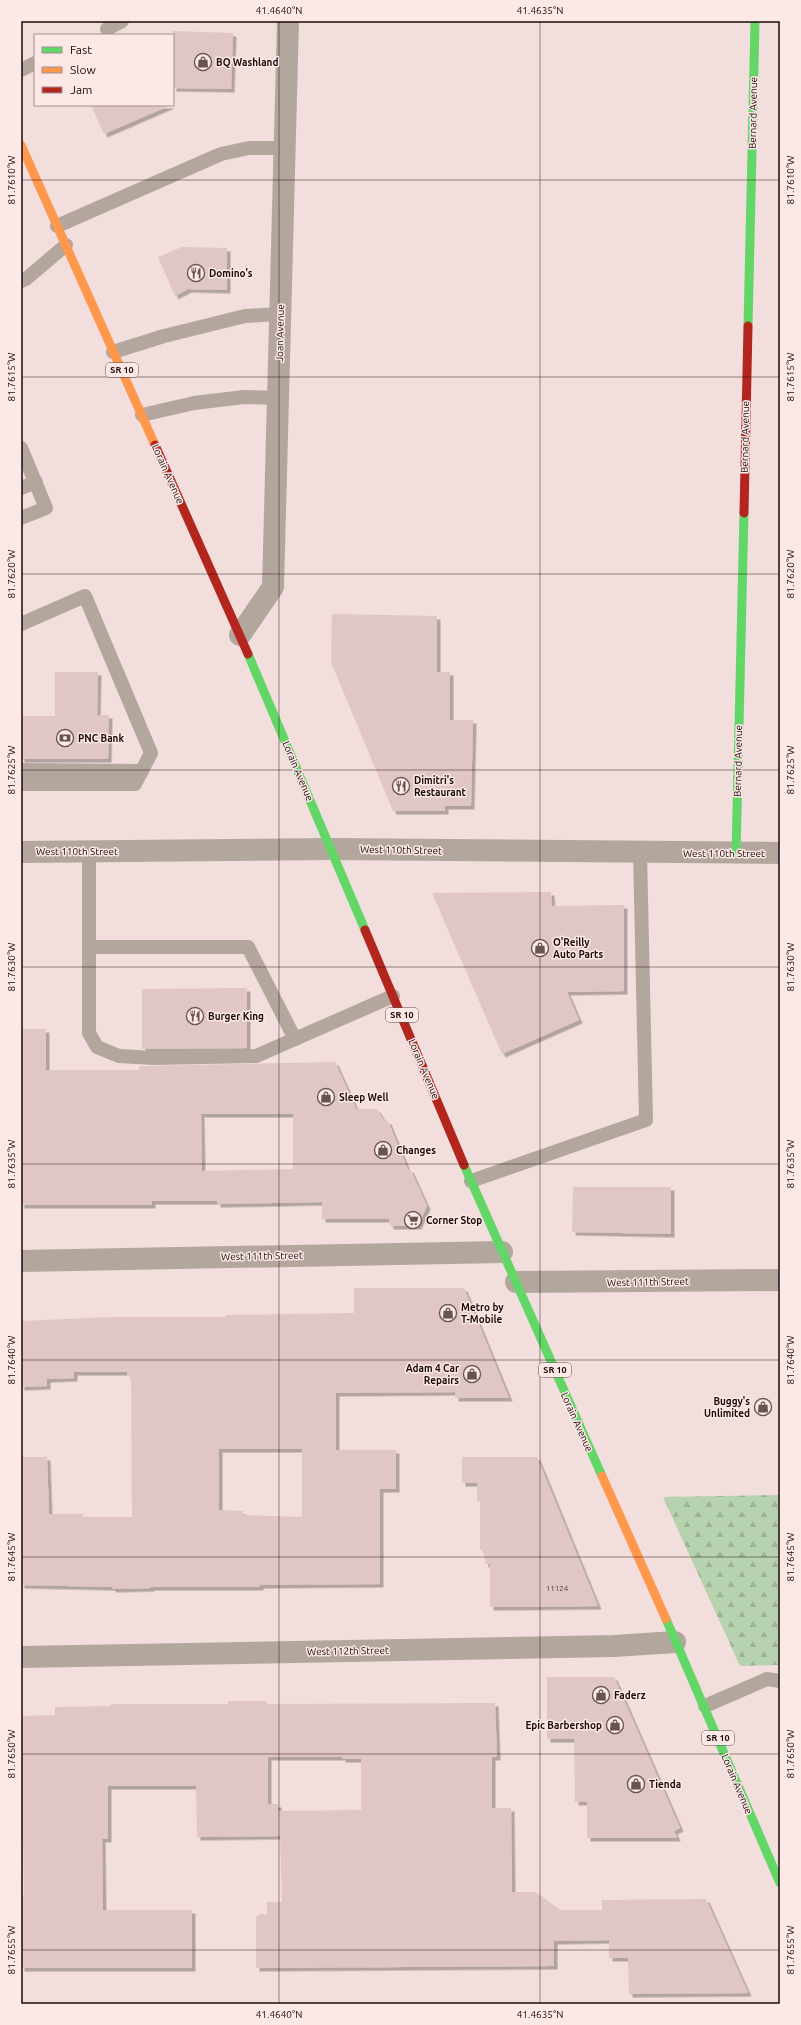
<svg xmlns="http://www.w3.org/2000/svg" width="801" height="2025" font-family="Ubuntu,sans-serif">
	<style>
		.forest { fill: url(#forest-firs) }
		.building { fill: #e0c6c4; fill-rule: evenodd; filter: url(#shadow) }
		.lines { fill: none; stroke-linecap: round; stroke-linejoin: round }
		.lane { stroke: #b3a79d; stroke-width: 14 }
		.street { stroke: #b3a79d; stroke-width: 22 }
		.fast { stroke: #63d668; stroke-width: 9 }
		.slow { stroke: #ff974d; stroke-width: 9 }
		.jam { stroke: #b3261e; stroke-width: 9 }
		.ticks { fill: none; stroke: #1a0a09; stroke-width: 1; stroke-opacity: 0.45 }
		.labels { text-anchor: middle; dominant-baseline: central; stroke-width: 3; stroke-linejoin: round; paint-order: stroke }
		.number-label { font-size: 8px; fill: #4c3938 }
		.shield { fill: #fce8e6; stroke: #5e4d4b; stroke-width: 1 }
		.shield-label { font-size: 9px; font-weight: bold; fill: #1a0a09 }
		.poi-label { font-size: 10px; font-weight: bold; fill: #1a0a09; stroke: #fce8e6; text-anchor: start }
		.street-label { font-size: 10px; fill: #1a0a09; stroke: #fce8e6 }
		.neatline { fill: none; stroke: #1a0a09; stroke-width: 1.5 }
		.ticks-label { font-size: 10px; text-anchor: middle; fill: #1a0a09 }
	</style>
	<defs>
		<pattern id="forest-firs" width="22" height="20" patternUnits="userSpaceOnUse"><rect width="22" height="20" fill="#b7d2ae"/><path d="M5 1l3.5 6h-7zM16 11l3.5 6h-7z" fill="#9db394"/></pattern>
		<filter id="shadow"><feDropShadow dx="3.5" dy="3.5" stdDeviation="0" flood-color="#0004"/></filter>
	</defs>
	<rect width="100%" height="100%" fill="#f2dedc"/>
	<path class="forest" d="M780 1495V1665L740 1666 663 1497Z"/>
	<g class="building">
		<path d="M173 31 233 33 231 89 173 88Z"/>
		<path d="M91 105H171L104 134Z"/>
		<path d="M182 247 227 248V290L188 289 175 296 158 257Z"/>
		<path d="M332 614 437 616V672H450V720H473L471 806H445V811H393L331 662Z"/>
		<path d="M55 672H98L97 715H109L108 759H21V716H55Z"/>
		<path d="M551 892 552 906 624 905V991L567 992 579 1020 502 1054 432 893Z"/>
		<path d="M247 988V1048L142 1049V989Z"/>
		<path d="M21 1029H46V1070H139V1067L142 1066 335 1062 356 1109H377L384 1121H388L408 1170 410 1169 427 1206 418 1226H390L389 1219H322V1202L217 1204V1201H152V1205H21ZM201 1114H293V1169L202 1171Z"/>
		<path d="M573 1187H671V1234L572 1232Z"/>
		<path d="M354 1288H464L509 1398H455V1392L336 1393V1450H396V1489H380V1584L260 1585V1587H151V1588L112 1589V1587L21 1585V1457H47L49 1514H83V1517H132L131 1376H127V1372H74V1378L47 1379V1386L21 1387V1321L112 1317H225V1315L354 1313ZM219 1449H302V1517L243 1515V1511L219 1510Z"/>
		<path d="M462 1457H537L598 1606 490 1607V1564H485L484 1550H480V1501H477V1483H462Z"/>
		<path d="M547 1677H614L680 1828 674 1831 677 1838H587V1802H575L574 1739H547Z"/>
		<path d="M228 1701H267V1704L495 1703 497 1757H492V1808H511L512 1892H536L560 1910H602V1900L706 1899 748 1993 629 1994 628 1958H609V1940L554 1941V1966L256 1968V1916H259V1914H267V1902H282L280 1836 197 1837 196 1786H108V1839H102L103 1910H192V1968H21V1896H24L23 1838H21V1716L55 1715V1707L111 1706V1704H228ZM268 1757H342V1759H361V1810L278 1811V1804H268Z"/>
	</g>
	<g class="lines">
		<g class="lane">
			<path d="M107 29 122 21"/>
			<path d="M21 70 35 63"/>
			<path d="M57 226 221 154 249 148H284"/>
			<path d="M21 281 26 279 66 245"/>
			<path d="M113 352 164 336 245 316 280 314"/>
			<path d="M142 415 194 403 244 397 278 398"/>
			<path d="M21 448 46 508 21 518"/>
			<path d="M21 488 36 482"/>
			<path d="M21 624 85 596 151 753 135 784H21"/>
			<path d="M21 770 142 771"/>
			<path d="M89 851V1033L97 1047 119 1056 154 1058 256 1056 393 996"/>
			<path d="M90 947H248L295 1039"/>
			<path d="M471 1181 646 1120 640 853"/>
			<path d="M705 1706 767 1679 780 1681"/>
		</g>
		<g class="street">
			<path d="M240 635 273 587 288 21"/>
			<path d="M21 852 332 849 780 853"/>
			<path d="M21 1261 502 1252"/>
			<path d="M516 1282 780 1280"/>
			<path d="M21 1657 614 1646 675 1642"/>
		</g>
		<g class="fast">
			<path d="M748 326 755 21"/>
			<path d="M248 654 365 930"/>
			<path d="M736 854 744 513"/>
			<path d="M464 1165 602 1476"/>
			<path d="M666 1619 780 1883"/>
		</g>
		<g class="slow">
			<path d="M21 145 155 445"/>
			<path d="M602 1476 666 1619"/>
		</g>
		<g class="jam">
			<path d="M155 445 248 654"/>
			<path d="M744 513 748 326"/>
			<path d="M365 930 464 1165"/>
		</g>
	</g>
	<path class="ticks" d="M279 21V2004M540 21V2004M21 180H780M21 377H780M21 574H780M21 770H780M21 967H780M21 1164H780M21 1360H780M21 1557H780M21 1754H780M21 1950H780"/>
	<defs>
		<g id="shop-ring" transform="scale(0.9)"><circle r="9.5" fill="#fce8e6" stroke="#665453" stroke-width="1.5"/><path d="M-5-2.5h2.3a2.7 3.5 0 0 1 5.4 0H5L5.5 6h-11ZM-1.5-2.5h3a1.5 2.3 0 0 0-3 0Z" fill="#665453"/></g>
		<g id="restaurant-ring" transform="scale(0.9)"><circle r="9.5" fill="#fce8e6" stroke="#665453" stroke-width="1.5"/><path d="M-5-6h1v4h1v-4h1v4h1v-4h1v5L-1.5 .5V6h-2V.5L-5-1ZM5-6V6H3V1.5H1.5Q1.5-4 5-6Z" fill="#665453"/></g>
		<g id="bank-ring" transform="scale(0.9)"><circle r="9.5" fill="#fce8e6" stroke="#665453" stroke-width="1.5"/><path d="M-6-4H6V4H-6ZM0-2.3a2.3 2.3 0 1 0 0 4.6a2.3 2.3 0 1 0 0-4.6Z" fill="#665453"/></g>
		<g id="supermarket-ring" transform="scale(0.9)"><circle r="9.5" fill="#fce8e6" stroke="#665453" stroke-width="1.5"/><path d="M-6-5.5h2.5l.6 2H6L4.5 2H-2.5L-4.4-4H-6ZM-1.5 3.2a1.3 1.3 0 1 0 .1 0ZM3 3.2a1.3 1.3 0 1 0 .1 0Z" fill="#665453"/></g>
	</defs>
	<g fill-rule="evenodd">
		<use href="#shop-ring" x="203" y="62"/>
		<use href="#restaurant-ring" x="196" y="273"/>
		<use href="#bank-ring" x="65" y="738"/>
		<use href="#restaurant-ring" x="401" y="786"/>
		<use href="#shop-ring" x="540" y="948"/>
		<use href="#restaurant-ring" x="195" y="1016"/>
		<use href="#shop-ring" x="326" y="1097"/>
		<use href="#shop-ring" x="383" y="1150"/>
		<use href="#supermarket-ring" x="413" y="1220"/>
		<use href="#shop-ring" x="448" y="1313"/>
		<use href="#shop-ring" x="472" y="1374"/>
		<use href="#shop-ring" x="763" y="1407"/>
		<use href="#shop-ring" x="601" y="1695"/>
		<use href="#shop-ring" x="615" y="1725"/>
		<use href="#shop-ring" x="636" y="1784"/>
	</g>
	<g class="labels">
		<g class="number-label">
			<text x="557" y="1588">11124</text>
		</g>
		<g class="shield">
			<rect x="106" y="363" width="32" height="14" rx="3"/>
			<rect x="386" y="1008" width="32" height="14" rx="3"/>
			<rect x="539" y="1363" width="32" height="14" rx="3"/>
			<rect x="702" y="1731" width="32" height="14" rx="3"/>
		</g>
		<g class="shield-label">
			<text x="122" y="370">SR 10</text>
			<text x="402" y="1015">SR 10</text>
			<text x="555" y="1370">SR 10</text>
			<text x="718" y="1738">SR 10</text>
		</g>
		<g class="poi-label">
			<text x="216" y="62">BQ Washland</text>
			<text x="209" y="273">Domino's</text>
			<text x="78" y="738">PNC Bank</text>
			<text x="414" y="780">Dimitri's<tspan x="414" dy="12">Restaurant</tspan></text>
			<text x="553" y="942">O'Reilly<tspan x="553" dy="12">Auto Parts</tspan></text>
			<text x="208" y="1016">Burger King</text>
			<text x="339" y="1097">Sleep Well</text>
			<text x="396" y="1150">Changes</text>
			<text x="426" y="1220">Corner Stop</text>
			<text x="461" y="1307">Metro by<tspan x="461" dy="12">T-Mobile</tspan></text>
			<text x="459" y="1368" text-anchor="end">Adam 4 Car<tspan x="459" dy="12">Repairs</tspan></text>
			<text x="750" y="1401" text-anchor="end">Buggy's<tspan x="750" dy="12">Unlimited</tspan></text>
			<text x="614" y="1695">Faderz</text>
			<text x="602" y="1725" text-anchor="end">Epic Barbershop</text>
			<text x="649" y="1784">Tienda</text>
		</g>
		<g class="street-label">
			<text transform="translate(753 113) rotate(-89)">Bernard Avenue</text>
			<text transform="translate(280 333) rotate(-89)">Joan Avenue</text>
			<text transform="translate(745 437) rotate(-89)">Bernard Avenue</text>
			<text transform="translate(168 474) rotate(66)">Lorain Avenue</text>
			<text transform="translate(738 761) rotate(-89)">Bernard Avenue</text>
			<text transform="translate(298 771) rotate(67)">Lorain Avenue</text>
			<text transform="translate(401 850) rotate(1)">West 110th Street</text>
			<text x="77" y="851">West 110th Street</text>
			<text x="724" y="853">West 110th Street</text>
			<text transform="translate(424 1069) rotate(67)">Lorain Avenue</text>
			<text transform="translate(262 1256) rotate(-1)">West 111th Street</text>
			<text transform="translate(648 1282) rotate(-1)">West 111th Street</text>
			<text transform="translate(577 1422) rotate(66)">Lorain Avenue</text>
			<text transform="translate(348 1651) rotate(-1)">West 112th Street</text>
			<text transform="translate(737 1784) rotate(67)">Lorain Avenue</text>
		</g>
	</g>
	<rect width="801" height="2025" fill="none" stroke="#fce8e6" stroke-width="44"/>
	<rect x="34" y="34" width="140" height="72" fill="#fce8e6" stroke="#a28f8e"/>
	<rect x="42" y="47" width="20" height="6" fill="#63d668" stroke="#a28f8e"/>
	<text x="70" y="54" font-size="12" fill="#1a0a09">Fast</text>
	<rect x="42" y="67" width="20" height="6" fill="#ff974d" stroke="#a28f8e"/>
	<text x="70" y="74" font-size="12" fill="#1a0a09">Slow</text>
	<rect x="42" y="87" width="20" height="6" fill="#b3261e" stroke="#a28f8e"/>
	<text x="70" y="94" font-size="12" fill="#1a0a09">Jam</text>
	<rect x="22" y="22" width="757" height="1981" class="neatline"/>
	<g class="ticks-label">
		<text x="279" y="14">41.4640°N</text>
		<text x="540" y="14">41.4635°N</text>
		<text transform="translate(790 180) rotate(-90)" y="4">81.7610°W</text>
		<text transform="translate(11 180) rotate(-90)" y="4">81.7610°W</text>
		<text transform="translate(790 377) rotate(-90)" y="4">81.7615°W</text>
		<text transform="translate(11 377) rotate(-90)" y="4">81.7615°W</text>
		<text transform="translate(790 574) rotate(-90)" y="4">81.7620°W</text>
		<text transform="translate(11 574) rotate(-90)" y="4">81.7620°W</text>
		<text transform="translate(790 770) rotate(-90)" y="4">81.7625°W</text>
		<text transform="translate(11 770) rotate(-90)" y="4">81.7625°W</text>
		<text transform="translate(790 967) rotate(-90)" y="4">81.7630°W</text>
		<text transform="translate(11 967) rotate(-90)" y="4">81.7630°W</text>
		<text transform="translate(11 1164) rotate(-90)" y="4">81.7635°W</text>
		<text transform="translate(790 1164) rotate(-90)" y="4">81.7635°W</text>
		<text transform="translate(11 1360) rotate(-90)" y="4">81.7640°W</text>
		<text transform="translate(790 1360) rotate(-90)" y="4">81.7640°W</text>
		<text transform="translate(11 1557) rotate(-90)" y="4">81.7645°W</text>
		<text transform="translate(790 1557) rotate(-90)" y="4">81.7645°W</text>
		<text transform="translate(11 1754) rotate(-90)" y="4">81.7650°W</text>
		<text transform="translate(790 1754) rotate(-90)" y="4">81.7650°W</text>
		<text transform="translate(11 1950) rotate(-90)" y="4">81.7655°W</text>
		<text transform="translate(790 1950) rotate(-90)" y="4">81.7655°W</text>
		<text x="279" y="2018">41.4640°N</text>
		<text x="540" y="2018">41.4635°N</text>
	</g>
</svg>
